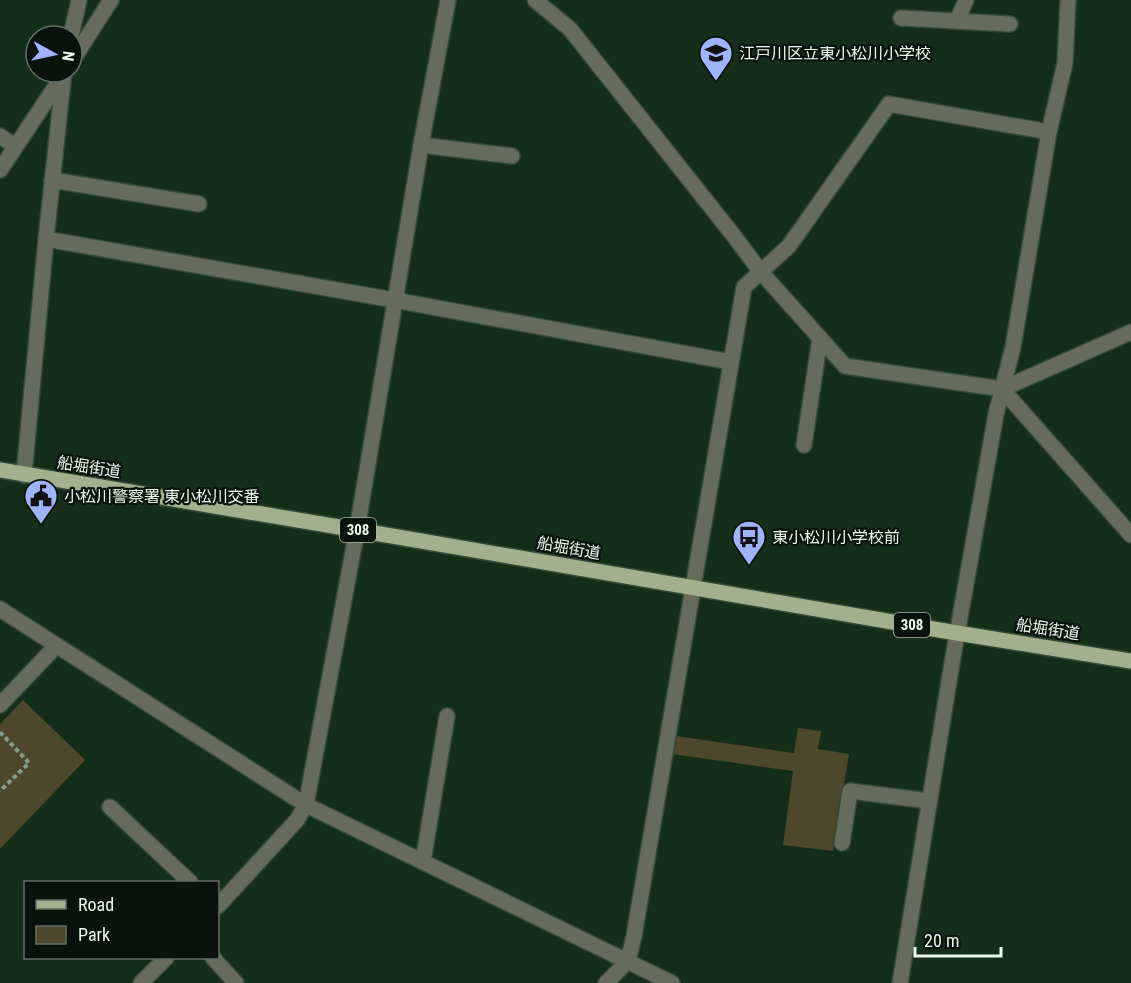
<svg xmlns="http://www.w3.org/2000/svg" width="1131" height="983" font-family="'Roboto Condensed','Noto Sans JP',sans-serif">
	<style>
		.green { fill: #4d482b }
		.lines { fill: none; stroke-linecap: round; stroke-linejoin: round }
		.lane-casing { stroke: #334a37; stroke-width: 18 }
		.street-casing { stroke: #334a37; stroke-width: 18 }
		.primary-casing { stroke: #334a37; stroke-width: 18 }
		.path { stroke: #879c8b; stroke-width: 4; stroke-dasharray: 4.5 3; stroke-linecap: butt }
		.lane { stroke: #666c5b; stroke-width: 15 }
		.street { stroke: #666c5b; stroke-width: 15 }
		.primary { stroke: #a3b08d; stroke-width: 15 }
		.labels { text-anchor: middle; dominant-baseline: central; stroke-width: 4.5; stroke-linejoin: round; paint-order: stroke }
		.shield { fill: #09130b; stroke: #a6b4a8; stroke-width: 1.5 }
		.shield-label { font-size: 15px; font-weight: bold; fill: #e9f9eb }
		.poi-label { font-size: 16px; fill: #e9f9eb; stroke: #09130b; text-anchor: start }
		.street-label { font-size: 16px; fill: #e9f9eb; stroke: #09130b }
	</style>
	<rect width="100%" height="100%" fill="#152e1a"/>
	<g class="green">
		<path d="M23 700 85 760 0 849V724Z"/>
		<path d="M798 728 821 731 818 749 849 754 833 851 783 845 793 771 672 754 676 736 794 753Z"/>
	</g>
	<g class="lines">
		<g class="lane-casing">
			<g id="lane">
				<path d="M110 807 190 882"/>
				<path d="M213 958 236 983"/>
			</g>
		</g>
		<g class="street-casing">
			<g id="street">
				<path d="M535 0 570 29 734 236 760 271 845 366 1002 389 1131 535"/>
				<path d="M901 18 1010 24"/>
				<path d="M957 21 966 0"/>
				<path d="M71 36 79 0"/>
				<path d="M72 61 111 0"/>
				<path d="M0 136 15 146"/>
				<path d="M421 145 512 156"/>
				<path d="M0 170 62 77"/>
				<path d="M52 180 199 204"/>
				<path d="M46 239 394 300 731 362"/>
				<path d="M1002 389 1131 332"/>
				<path d="M804 445 820 338"/>
				<path d="M24 475 46 239 64 72"/>
				<path d="M0 609 306 805 672 983"/>
				<path d="M0 705 56 646"/>
				<path d="M842 843 850 791 929 801"/>
				<path d="M423 862 447 716"/>
				<path d="M218 906 297 820 306 805 357 530 421 145 448 0"/>
				<path d="M141 983 166 958"/>
				<path d="M606 983 628 961 634 936 744 287 789 246 889 104 1049 132"/>
				<path d="M900 983 952 663 996 414 1013 347 1049 132 1065 63 1068 0"/>
			</g>
		</g>
		<g class="primary-casing">
			<path id="primary" d="M0 470 357 530 957 633 1131 661"/>
		</g>
		<path class="path" d="M0 732 29 763 0 791"/>
		<use href="#lane" class="lane"/>
		<use href="#street" class="street"/>
		<use href="#primary" class="primary"/>
	</g>
	<defs>
		<g id="school-pin" transform="scale(1.725)"><path d="M0 17L-7.5 6A9.5 9.5 0 1 1 7.5 6Z" fill="#a0b3fd" stroke="#09130b"/><path d="M0-5L7-2L0 1L-7-2ZM-4 1L0 2.5L4 1V4Q0 6-4 4Z" fill="#111"/></g>
		<g id="civic-pin" transform="scale(1.725)"><path d="M0 17L-7.5 6A9.5 9.5 0 1 1 7.5 6Z" fill="#a0b3fd" stroke="#09130b"/><path d="M-.6-6.5H3V-4.5H.6V-3L4-1V1h2V6H-6V1h2V-1L-.6-3ZM-1.2 2.5V6h2.4V2.5Z" fill="#111"/></g>
		<g id="bus-pin" transform="scale(1.725)"><path d="M0 17L-7.5 6A9.5 9.5 0 1 1 7.5 6Z" fill="#a0b3fd" stroke="#09130b"/><path d="M-5-6H5V4H4V6H2V4H-2V6H-4V4H-5ZM-3.5-4V0h7V-4ZM-3.5 1.2v1.5H-2V1.2ZM2 1.2v1.5H3.5V1.2Z" fill="#111"/></g>
	</defs>
	<g fill-rule="evenodd">
		<use href="#school-pin" x="716" y="53"/>
		<use href="#civic-pin" x="41" y="496"/>
		<use href="#bus-pin" x="749" y="537"/>
	</g>
	<g class="labels">
		<g class="shield">
			<rect x="340" y="518" width="36" height="24" rx="4.5"/>
			<rect x="894" y="613" width="36" height="24" rx="4.5"/>
		</g>
		<g class="shield-label">
			<text x="358" y="530">308</text>
			<text x="912" y="625">308</text>
		</g>
		<g class="poi-label">
			<text x="739" y="53">江戸川区立東小松川小学校</text>
			<text x="64" y="496">小松川警察署 東小松川交番</text>
			<text x="772" y="537">東小松川小学校前</text>
		</g>
		<g class="street-label">
			<text transform="translate(89 467) rotate(9)">船堀街道</text>
			<text transform="translate(569 548) rotate(10)">船堀街道</text>
			<text transform="translate(1048 629) rotate(9)">船堀街道</text>
		</g>
	</g>
	<rect x="24" y="881" width="195" height="78" fill="#09130b" stroke="#636f65" stroke-width="1.5"/>
	<rect x="36" y="900" width="30" height="9" fill="#a3b08d" stroke="#636f65" stroke-width="1.5"/>
	<text x="78" y="911" font-size="18" fill="#e9f9eb">Road</text>
	<rect x="36" y="926" width="30" height="18" fill="#4d482b" stroke="#636f65" stroke-width="1.5"/>
	<text x="78" y="941" font-size="18" fill="#e9f9eb">Park</text>
	<g transform="translate(54 54) rotate(98)"><circle r="28" fill="#09130b" stroke="#636f65" stroke-width="1.5"/>
	<path d="M0-4.5L10 22L0 15L-10 22Z" fill="#a0b3fd"/>
	<text y="-9" font-size="16" font-weight="bold" text-anchor="middle" fill="#e9f9eb">N</text>
	</g>
	<path d="M915 947v9h86v-9" fill="none" stroke="#e9f9eb" stroke-width="3"/>
	<text x="924" y="947" font-size="18" fill="#e9f9eb" stroke="#09130b" stroke-width="4.5" paint-order="stroke">20 m</text>
</svg>
